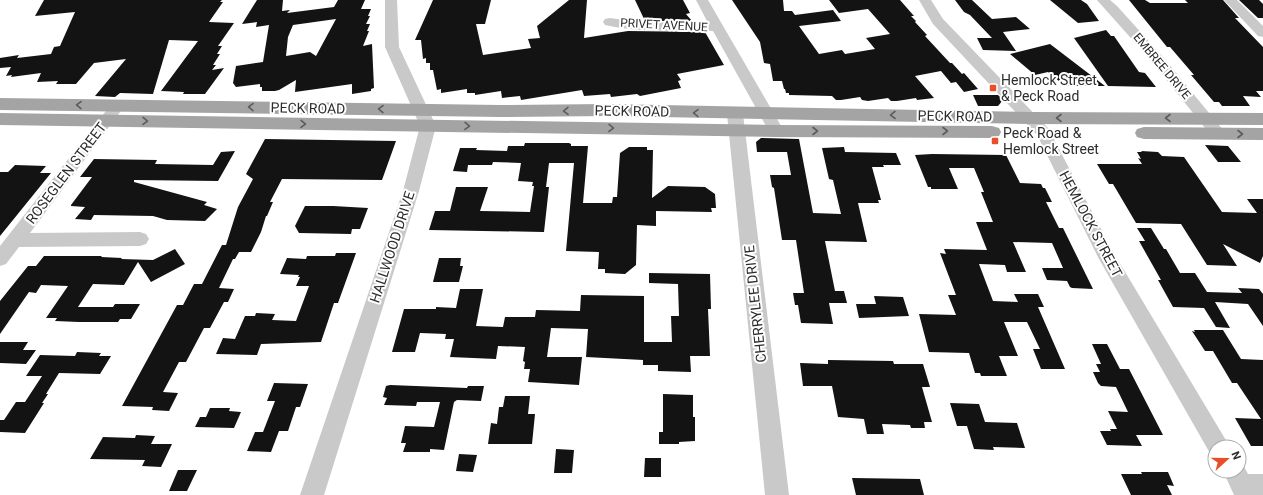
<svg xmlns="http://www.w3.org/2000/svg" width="1263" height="495" font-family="Roboto,sans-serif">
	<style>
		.building { fill: #131313; fill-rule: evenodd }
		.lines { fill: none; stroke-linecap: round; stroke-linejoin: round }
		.minor { fill: #c9c9c9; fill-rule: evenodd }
		.major { fill: #a4a4a4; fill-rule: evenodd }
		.oneway { stroke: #5c5c5c }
		.poi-dot { fill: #e74e2a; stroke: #fff; stroke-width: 1.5 }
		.labels { text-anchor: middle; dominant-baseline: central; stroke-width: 4; stroke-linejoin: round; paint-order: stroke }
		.far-street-label { font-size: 12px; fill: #2c2c2c; stroke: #fff }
		.poi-label { font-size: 14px; fill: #2c2c2c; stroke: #fff; text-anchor: start }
		.street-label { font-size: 14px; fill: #2c2c2c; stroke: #fff }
	</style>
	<rect width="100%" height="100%" fill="#fff"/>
	<g class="building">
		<path d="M44 0H222L220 2H223L209 22 234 23 218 46H222L217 54H220L213 65H216L212 70 224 68 205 94H183L184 92 161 91 198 41 169 40 153 94 120 93 115 97 95 96 126 59 94 63 76 84H56L58 81 37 82 41 73 11 77 12 75 6 76 11 67 0 68V58L19 55 17 58 51 54 54 47 60 46 75 12 35 16Z"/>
		<path d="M257 0H283L282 11 290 10 287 13 334 7 338 0H365L361 9H371L368 16H370L366 24H370L367 31H369L363 46 372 44 374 88 371 89V91L352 94V84L295 92 296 80 279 90 275 91H262V87H260V84L236 87 233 83 236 66 263 62 269 25 256 27 257 22 242 24ZM336 19 316 56 310 52 286 56 288 37 293 25Z"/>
		<path d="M433 0H491L485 24H476L483 55 531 48 528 39 540 38 537 26 569 0H587L584 38 628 31 705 32 724 65 677 74 681 80 678 81 681 88 640 96 637 94 611 97 610 94 584 96 582 90 521 100 520 96 502 98 501 91 475 95V93H467V89L441 93V89L437 90 433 70H430V63H426V58L423 59 421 40H415Z"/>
		<path d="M635 0H683L690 13 686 14 692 21H645Z"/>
		<path d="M732 0H783L784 11H792L795 15 833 10 841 21 799 26 819 54 842 50 845 54 875 49 866 38 890 34 868 9 839 13 829 0H900L914 16H911L916 21 915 22 927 35 925 36 950 63H952L962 74 964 73 978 89 964 92 956 82 951 83 941 71 915 76 934 98 917 100 916 98 897 101H891L888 98 868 101 862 100 860 97 841 100H836L832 96 789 95V93H786L785 89H784L782 81H773L770 64 764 63 760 42Z"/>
		<path d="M955 0H972L992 19 1016 17 1030 29 1003 32 1016 51 983 50 977 38H992L970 15 964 12Z"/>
		<path d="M1050 0H1081L1087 4 1099 21 1078 23Z"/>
		<path d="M1129 0H1145L1150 3H1188L1185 0H1223L1239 18H1235L1263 47V91H1256L1261 97 1243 96 1250 106H1222L1219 102H1214L1191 75H1194L1170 47H1167Z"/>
		<path d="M1239 0H1259L1263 4V18H1258Z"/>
		<path d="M1106 30 1111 36H1114L1139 72 1145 73 1156 87 1108 86 1074 38Z"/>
		<path d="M1050 44 1105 86H1065L1048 72 1035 75 1010 54Z"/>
		<path d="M973 95H998L1003 100 998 106H978Z"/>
		<path d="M761 138 799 139 813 213 841 214 833 180 829 179 822 148 844 147 845 152 896 153 901 165H883L884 167H872L881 200H878L879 203H858L867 242 825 241 835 291H844L847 303H829L833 324 801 323 798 305H795L793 293H804L796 240H782L774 188 772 187 770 175H791L787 152H757L756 142Z"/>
		<path d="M265 139 396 141 382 180 282 179 270 202H273L267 216H266L261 232 251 252H239L235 259H233L219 288 234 289 228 302H224L210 328H204L186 362H179L163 392 178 393 169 411 152 410 153 407 122 406 177 305H183L194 284H202L222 245H226L238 207 253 179 246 174Z"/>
		<path d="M525 143H569L571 144V146H588L583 203H612L613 197H617L620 153 629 147H647V150H653L652 198 668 186 705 187 715 194 716 208H711L712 212 656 211V226L637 225 636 265 625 274 605 273V269H598L599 252 566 251 574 163H549L546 187H549L544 232 429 230 435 211H450L456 187H488L480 211 530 212 534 186H532L533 182 518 181 521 163 493 162 492 165H468L467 172 453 171 460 148H477L476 150 507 151 508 146H524Z"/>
		<path d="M1205 145 1228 146 1241 162H1218Z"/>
		<path d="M235 151 218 181 134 180V182L207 202 204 205 217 209 205 221 167 220 153 216 94 215 91 220 75 219 85 207 71 206V205L92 177H80L94 159 157 160 155 164 213 165 221 152Z"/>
		<path d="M1141 151 1158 152 1162 156 1184 157 1222 212 1257 213 1247 199H1263V256L1260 263 1223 244 1237 266 1207 265 1181 224 1136 223 1113 184H1109L1097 164H1142L1138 158 1141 159 1137 152H1142Z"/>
		<path d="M932 154 1006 155 1020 183 1041 184 1043 188H1045L1052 202H1046L1059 228H1063L1093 289 1072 288 1070 287 1067 281 1047 280 1042 268H1063L1052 243 1013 242 1026 272H1007L1005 265 979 264 993 301 1018 302 1014 294H1038L1044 307H1038L1065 369H1041L1033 349H1040L1027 322H1004L1018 356H999L1007 376H981L980 373H975L969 353 929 352 919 314 956 315 948 295H956L940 253 946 254 944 249 987 250 976 222H993L981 192H984L974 168H949L958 189H931V187H928L915 155Z"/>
		<path d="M15 165 46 166 40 173H51L0 236V172H8Z"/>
		<path d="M305 206H333L368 208 360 229H352L351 234 299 233 295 226Z"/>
		<path d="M1137 228H1151L1164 249H1166L1180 273H1195L1207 292 1242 293 1238 288 1259 289 1263 294V326L1248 304 1215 302 1230 328 1216 327 1204 308 1173 307 1158 280H1161L1139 241H1145Z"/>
		<path d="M175 249 185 264 151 282 138 262 124 285 93 284 78 307H113L115 304H140L131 319H120L118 322H79L55 321 57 318H46L68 286 41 285 36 293 29 292 0 334V301L28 266H36L44 256H102L101 257 122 258 121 259 153 260Z"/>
		<path d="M336 253H356L338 303H334L321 342 261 344 257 355 216 354 223 338 235 339 245 316H255L256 313 275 314 272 320 296 321 309 286H296L300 277H298L299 275 280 274 287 258 306 259 307 256H335Z"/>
		<path d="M439 258H461L460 266H463L459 282H433Z"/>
		<path d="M649 273 710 274 711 309H708L710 356H690L691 372 658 371V365H643V360L586 357 588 329 551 328 547 357H582L579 385 528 382 530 369H524L525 362 523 361 525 347 498 346 496 359 450 357 454 339H445L446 334 420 333 415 352H392L404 309H436V307L456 308 460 289H483L476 326 503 327 505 317H535L536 310 580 311 581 295 644 296V342H672L671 316H679L678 284 649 283Z"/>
		<path d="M874 296 903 297 909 316 859 318 856 304H876Z"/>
		<path d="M1194 330H1223L1241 359 1263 360V446H1251L1235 418 1261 419 1237 383H1232L1213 351H1205L1192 331 1195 332Z"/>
		<path d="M0 342H28L23 350H36L26 364 0 363Z"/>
		<path d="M1092 344H1107L1120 369H1129L1163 435H1136L1142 446 1107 445 1100 431H1111L1110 429H1117L1108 411 1128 412 1116 387 1101 386 1098 383 1093 372H1100L1096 364H1101Z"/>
		<path d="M77 352 101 353 99 356H111L100 374 59 373 46 394H48L42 403H44L25 433 0 432V420H4L16 402H25L42 376H26L40 355 75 356Z"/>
		<path d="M828 360 893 361 894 364H923L930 387H922L932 422H924L925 428H911L910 425 882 424 884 434H867L864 419 838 417 832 386H803L800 363 828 364Z"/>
		<path d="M274 383 308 384 300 407H296L288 431H279L271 452 247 451 255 432H263L275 401H267Z"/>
		<path d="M390 385 467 388 468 386H484L481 401 457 400 454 402 444 450 430 449V452H403L406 443H401L405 426 434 427 440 402H417L416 406 384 405 387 398 383 397 386 386Z"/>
		<path d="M663 394 693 395V417H695V441L679 442V444H659V432H663Z"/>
		<path d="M505 396H530L528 414H535L532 444H488L491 423 497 424 499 407H503Z"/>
		<path d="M950 403 979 404 985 422 1017 423 1025 448 993 447 994 450 974 449 967 426H957Z"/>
		<path d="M210 408H230L229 411 241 412 234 428 195 427 200 417H206Z"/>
		<path d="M136 435 155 436 151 444H172L161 467 142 466 145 460 90 459 103 437 135 438Z"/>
		<path d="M556 449 574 450 572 473H554Z"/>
		<path d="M459 454 477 455 473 472 456 471Z"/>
		<path d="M645 458H661V477H644Z"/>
		<path d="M178 470H197L187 491H169Z"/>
		<path d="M1141 472H1168L1174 486 1167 485 1172 495H1131L1121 474H1142Z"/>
		<path d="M852 478 920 479 924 495H856Z"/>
	</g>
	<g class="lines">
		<g class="minor">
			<path d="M385 0H397L399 47 436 126 419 191 324 495H300L403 191 420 126 385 47Z"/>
			<path d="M696 0H708L784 131 781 135 776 136 771 135 713 31C677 30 640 33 605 25L603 22 605 19 610 18 638 22 708 23Z"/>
			<path d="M919 0H931L943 19 1048 128 1112 250 1230 447H1215V456L1211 455 1099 259 1037 135 933 24Z"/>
			<path d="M1097 0H1110L1117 6 1163 57 1223 130 1226 134 1223 138 1218 139 1213 138 1153 63Z"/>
			<path d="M1224 0H1237L1263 26V37L1258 36Z"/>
			<path d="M118 100 123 102 125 105 123 108 30 233 140 232 146 234 149 239 146 244 140 246 19 247 6 264 0 266V246L113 102Z"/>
			<path d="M735 109 740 111 743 114 789 495H765L727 114 730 111Z"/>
			<path d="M1239 462 1242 463 1248 474H1263V495H1234L1223 471H1239Z"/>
		</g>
		<g class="major">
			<path d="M0 98 500 105 607 104 1030 112 1263 113V125L1030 124 607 116 500 117 0 110Z"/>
			<path d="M0 113 776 125 992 126 999 128 1001 132 999 136 992 138 776 137 0 125Z"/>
			<path d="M1144 127 1263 128V140L1144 139 1137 137 1135 133 1137 129Z"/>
		</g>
	</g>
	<defs><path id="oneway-chevron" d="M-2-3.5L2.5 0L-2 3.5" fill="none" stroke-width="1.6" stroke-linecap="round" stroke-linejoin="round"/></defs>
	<g class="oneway">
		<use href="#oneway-chevron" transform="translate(79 105) rotate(-179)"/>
		<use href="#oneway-chevron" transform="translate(251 107) rotate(-179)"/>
		<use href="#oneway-chevron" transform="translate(381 109) rotate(-179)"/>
		<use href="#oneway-chevron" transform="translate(566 111) rotate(179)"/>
		<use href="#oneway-chevron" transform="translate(696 113) rotate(-179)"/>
		<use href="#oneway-chevron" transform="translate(893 115) rotate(179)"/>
		<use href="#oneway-chevron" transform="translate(1059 118) rotate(-180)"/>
		<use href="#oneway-chevron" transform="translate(1168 118) rotate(180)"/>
		<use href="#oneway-chevron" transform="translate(145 121) rotate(1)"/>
		<use href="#oneway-chevron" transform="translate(303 124) rotate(1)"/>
		<use href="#oneway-chevron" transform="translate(467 126) rotate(1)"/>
		<use href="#oneway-chevron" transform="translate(611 128) rotate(1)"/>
		<use href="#oneway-chevron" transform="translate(815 131)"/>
		<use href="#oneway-chevron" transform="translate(945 131)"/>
		<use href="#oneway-chevron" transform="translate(1240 134)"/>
	</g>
	<g class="poi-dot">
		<rect x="989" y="84" width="8" height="8" rx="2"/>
		<rect x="991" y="137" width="8" height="8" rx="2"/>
	</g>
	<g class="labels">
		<g class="far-street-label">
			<text transform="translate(664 25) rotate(3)">PRIVET AVENUE</text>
			<text transform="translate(1162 66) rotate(50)">EMBREE DRIVE</text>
		</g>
		<g class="poi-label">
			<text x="1001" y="80">Hemlock Street<tspan x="1001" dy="16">&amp; Peck Road</tspan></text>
			<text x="1003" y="133">Peck Road &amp;<tspan x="1003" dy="16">Hemlock Street</tspan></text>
		</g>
		<g class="street-label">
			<text transform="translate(308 108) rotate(1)">PECK ROAD</text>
			<text transform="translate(632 111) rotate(1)">PECK ROAD</text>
			<text transform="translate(955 116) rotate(1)">PECK ROAD</text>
			<text transform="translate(66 173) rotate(-53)">ROSEGLEN STREET</text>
			<text transform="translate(1091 224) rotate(62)">HEMLOCK STREET</text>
			<text transform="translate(392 247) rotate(-72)">HALLWOOD DRIVE</text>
			<text transform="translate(755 304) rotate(-96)">CHERRYLEE DRIVE</text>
		</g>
	</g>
	<g transform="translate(1227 459) rotate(69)"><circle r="19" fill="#ffffff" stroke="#ababab"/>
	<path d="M0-3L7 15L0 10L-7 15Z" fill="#e74e2a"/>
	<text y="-6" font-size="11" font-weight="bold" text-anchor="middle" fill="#2c2c2c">N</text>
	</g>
</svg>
